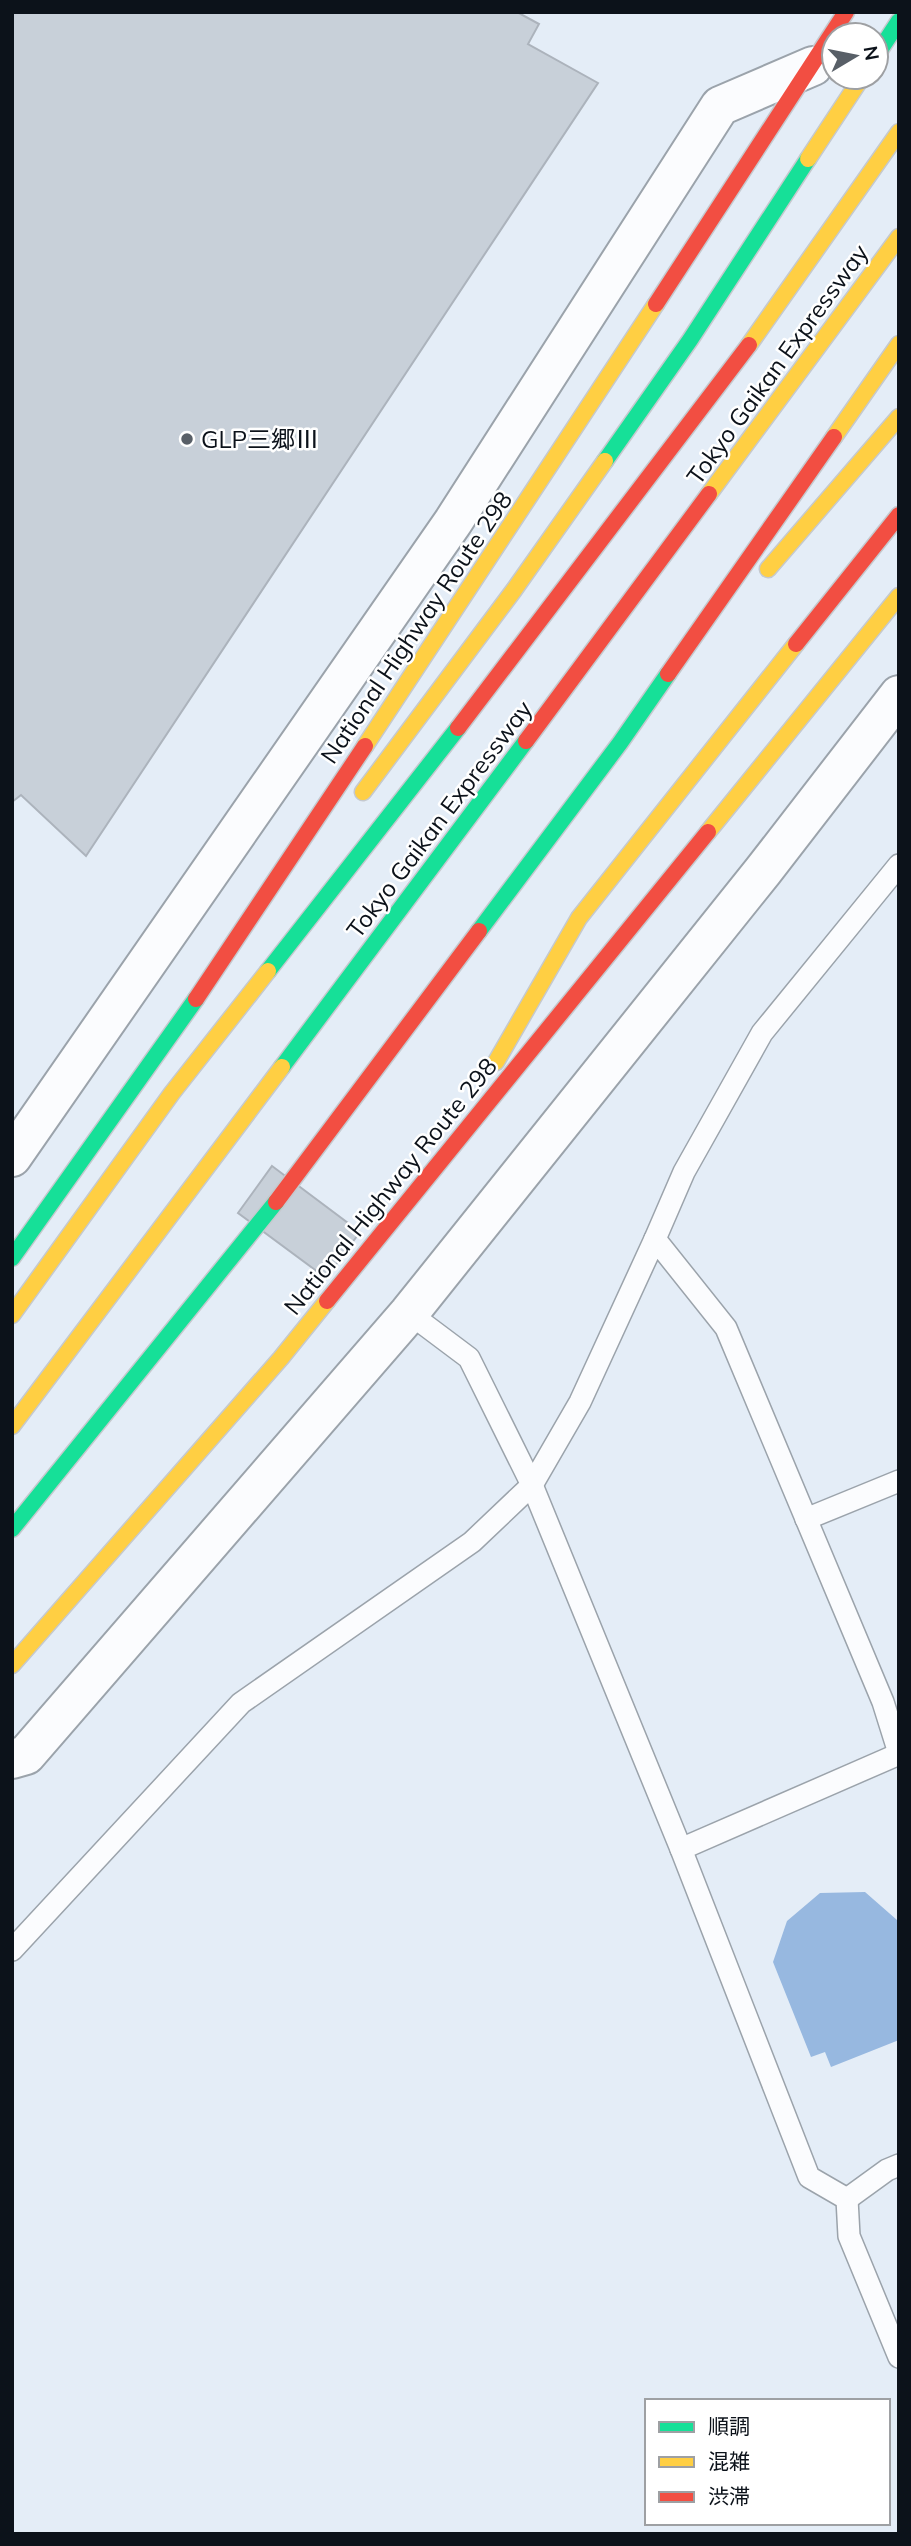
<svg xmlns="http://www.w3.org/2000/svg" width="911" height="2546" font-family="Mulish,'Noto Sans JP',sans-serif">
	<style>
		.water { fill: #97b8e0 }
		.building { fill: #c8d0d9; stroke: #acb3bc; stroke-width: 2 }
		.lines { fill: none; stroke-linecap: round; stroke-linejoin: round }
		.lane-casing { stroke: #9ba3ab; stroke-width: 24 }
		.street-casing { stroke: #9ba3ab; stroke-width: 42 }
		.fast-casing { stroke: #c5c9ce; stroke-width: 19 }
		.slow-casing { stroke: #c5c9ce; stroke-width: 19 }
		.jam-casing { stroke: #c5c9ce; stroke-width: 19 }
		.lane { stroke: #fbfcfe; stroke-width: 21 }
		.street { stroke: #fbfcfe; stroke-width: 38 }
		.fast { stroke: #16e098; stroke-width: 16 }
		.slow { stroke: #ffcf43; stroke-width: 16 }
		.jam { stroke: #f24e42; stroke-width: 16 }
		.poi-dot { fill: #585f67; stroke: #fff; stroke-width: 2.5 }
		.labels { text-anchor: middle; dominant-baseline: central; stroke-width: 5; stroke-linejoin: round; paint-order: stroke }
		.street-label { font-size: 24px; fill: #0c121a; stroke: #fff }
		.poi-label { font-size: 24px; fill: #0c121a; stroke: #fff; text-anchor: start }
	</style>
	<rect width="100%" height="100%" fill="#e4edf7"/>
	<path class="water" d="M865 1892 897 1920 899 1925V2040L831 2067 825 2052 811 2057 773 1962 787 1921 820 1893Z"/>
	<g class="building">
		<path d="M12 12H517L539 24 528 44 598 83 86 856 21 795 12 802Z"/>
		<path d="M272 1166 360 1232 326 1278 238 1213Z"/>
	</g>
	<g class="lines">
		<g class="lane-casing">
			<g id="lane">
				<path d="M655 1239 684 1172 762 1033 899 865"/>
				<path d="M409 1313 469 1358 532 1485 681 1849 809 2177 847 2199 849 2236 899 2357"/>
				<path d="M806 1519 899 1481"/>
				<path d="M681 1849 899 1754"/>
				<path d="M12 1950 241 1703 472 1542 532 1485 580 1402 655 1239 726 1328 883 1702 899 1753"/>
				<path d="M847 2199 887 2170 899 2165"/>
			</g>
		</g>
		<g class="street-casing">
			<g id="street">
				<path d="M12 1157 453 522 720 106 813 66"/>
				<path d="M12 1759 26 1755 409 1313 763 871 899 695"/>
			</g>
		</g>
		<g class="fast-casing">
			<g id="fast">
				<path d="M876 56 899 21"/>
				<path d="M605 461 690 340 808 159"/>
				<path d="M479 931 620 743 668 674"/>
				<path d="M268 971 458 728"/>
				<path d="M282 1067 526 741"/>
				<path d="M12 1258 196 999"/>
				<path d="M12 1529 276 1202"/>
			</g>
		</g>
		<g class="slow-casing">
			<g id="slow">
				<path d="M808 159 862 77"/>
				<path d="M749 345 899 132"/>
				<path d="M834 437 899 344"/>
				<path d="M709 494 899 237"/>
				<path d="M768 569 899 417"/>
				<path d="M365 746 656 304"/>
				<path d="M363 792 514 590 605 461"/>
				<path d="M708 832 899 596"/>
				<path d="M496 1062 579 918 796 644"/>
				<path d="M12 1315 172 1093 268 971"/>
				<path d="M12 1426 282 1067"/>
				<path d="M12 1665 281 1358 327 1301"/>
			</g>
		</g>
		<g class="jam-casing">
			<g id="jam">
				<path d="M656 304 846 12"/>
				<path d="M796 644 899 515"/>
				<path d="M668 674 834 437"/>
				<path d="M458 728 749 345"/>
				<path d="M526 741 709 494"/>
				<path d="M196 999 365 746"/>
				<path d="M276 1202 479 931"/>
				<path d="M327 1301 708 832"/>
			</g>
		</g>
		<use href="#lane" class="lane"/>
		<use href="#street" class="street"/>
		<use href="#fast" class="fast"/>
		<use href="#slow" class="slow"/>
		<use href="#jam" class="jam"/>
	</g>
	<circle class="poi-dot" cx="187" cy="439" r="7"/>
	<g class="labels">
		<g class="street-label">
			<text transform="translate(777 364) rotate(-54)">Tokyo Gaikan Expressway</text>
			<text transform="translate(416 627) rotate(-56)">National Highway Route 298</text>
			<text transform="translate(439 819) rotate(-53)">Tokyo Gaikan Expressway</text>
			<text transform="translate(390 1186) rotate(-51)">National Highway Route 298</text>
		</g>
		<g class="poi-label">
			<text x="201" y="439">GLP三郷Ⅲ</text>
		</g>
	</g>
	<rect width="911" height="2546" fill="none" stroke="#0c121a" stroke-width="28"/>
	<rect x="645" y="2399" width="245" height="126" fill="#ffffff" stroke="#9ea0a3" stroke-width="2"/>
	<rect x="659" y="2422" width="35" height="10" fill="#16e098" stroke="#9ea0a3" stroke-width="2"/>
	<text x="708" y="2434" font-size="21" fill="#0c121a">順調</text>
	<rect x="659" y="2457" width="35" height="10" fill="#ffcf43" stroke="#9ea0a3" stroke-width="2"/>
	<text x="708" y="2469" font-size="21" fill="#0c121a">混雑</text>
	<rect x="659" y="2492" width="35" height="10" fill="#f24e42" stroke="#9ea0a3" stroke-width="2"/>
	<text x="708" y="2504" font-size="21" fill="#0c121a">渋滞</text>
	<g transform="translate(855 56) rotate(80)"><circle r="33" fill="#ffffff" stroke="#9ea0a3" stroke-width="2"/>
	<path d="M0-5L12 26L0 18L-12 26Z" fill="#585f67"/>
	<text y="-10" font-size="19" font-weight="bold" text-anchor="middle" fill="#0c121a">N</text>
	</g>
</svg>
